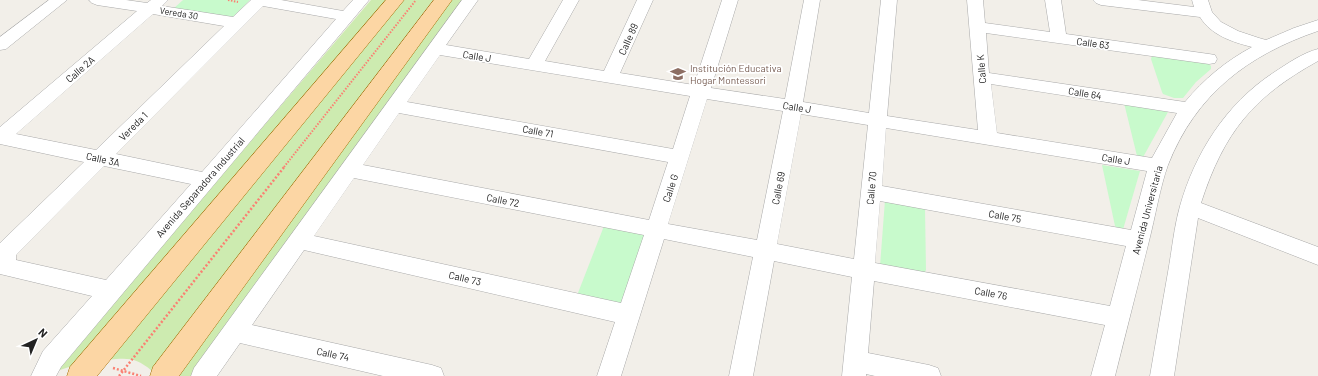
<svg xmlns="http://www.w3.org/2000/svg" width="1318" height="376" font-family="Barlow,sans-serif">
	<style>
		.grass { fill: #cdebb0 }
		.park { fill: #c8facc }
		.lines { fill: none; stroke-linecap: round; stroke-linejoin: round }
		.minor-casing { stroke: #a9a9a9; stroke-width: 1 }
		.major-casing { stroke: #a06b00; stroke-width: 1 }
		.path-far1 { stroke: #fa8072; stroke-width: 2; stroke-dasharray: 1.5 1.5; stroke-linecap: butt }
		.path { stroke: #fa8072; stroke-width: 2.5; stroke-dasharray: 2 2; stroke-linecap: butt }
		.minor { fill: #fff; fill-rule: evenodd }
		.major { fill: #fcd6a4; fill-rule: evenodd }
		.labels { text-anchor: middle; dominant-baseline: central; stroke-width: 3.5; stroke-linejoin: round; paint-order: stroke }
		.far-street-label { font-size: 9px; fill: #222; stroke: #fff }
		.street-label { font-size: 10px; fill: #222; stroke: #fff }
		.education-label { font-size: 10px; fill: #785e54; stroke: #fff; text-anchor: start }
	</style>
	<rect width="100%" height="100%" fill="#f2efe9"/>
	<g class="grass">
		<path d="M371 0H387L87 361 54 372Z"/>
		<path d="M399 0H433L152 371C135 357 128 358 107 360Z"/>
		<path d="M449 0H462L191 376H172Z"/>
	</g>
	<g class="park">
		<path d="M183 0H250L231 19 172 10Z"/>
		<path d="M1152 56 1208 63 1211 66V69L1196 82 1183 98H1174L1163 94 1162 92 1151 59Z"/>
		<path d="M1124 103 1168 112 1142 159 1137 156Z"/>
		<path d="M1102 165 1140 171 1122 233 1115 226Z"/>
		<path d="M885 200 925 208 926 270 923 275 880 266Z"/>
		<path d="M604 226 645 235 620 308 576 298Z"/>
	</g>
	<g class="lines">
		<g class="minor-casing">
			<g id="minor">
				<path d="M49 0H67L6 49 0 50V37Z"/>
				<path d="M89 0H126L147 3 151 0H168L162 6 233 17 251 0H281L343 11 353 0H369L61 367 56 376H31L43 351 92 296 0 274V243L84 162 0 144V127L137 11 97 5 92 3ZM263 6 336 19 202 172 116 154ZM153 14 224 26 96 150 16 134ZM104 166 191 184 106 280 16 260V255Z"/>
				<path d="M462 0H478L446 45 529 59 563 0H579L545 61 604 71 637 0H653L620 73 694 85 722 0H738L711 88 785 99 804 0H820L803 102 869 113 881 0H897L887 116 978 130 967 0H983L985 23 1050 32 1045 0H1061L1066 34 1209 54 1215 55 1217 59 1215 63 1209 64 986 33 989 73 1185 102C1204 79 1226 61 1252 47 1232 42 1211 35 1200 17L1101 5 1096 3 1093 0H1138L1194 7 1192 0H1208L1212 12 1221 22 1238 31 1259 38 1266 40 1294 28 1318 20V31C1248 55 1196 94 1168 165 1160 187 1155 218 1149 241 1138 286 1126 331 1115 376H1091L1105 325 874 281 868 353 929 365 938 368 941 376H875L866 374V376H842L852 277 774 261 753 376H729L753 257 664 239 621 376H597L615 322 304 250 252 325 432 365 441 368 444 376H383L240 343 217 376H191L194 368ZM440 55 690 96 673 149 407 102ZM991 84 1177 113 1152 158 997 133ZM707 99 783 111 757 240 668 224ZM399 113 668 162 649 220 363 165ZM801 114 868 125 854 259 777 244ZM886 128 1147 171 1131 230 882 186ZM354 178 644 235 621 303 314 236ZM880 201 1126 246 1110 306 875 263Z"/>
				<path d="M1318 49V61C1253 97 1224 132 1201 203L1318 247V265L1198 218 1174 376H1150C1156 341 1162 306 1168 272 1172 250 1174 227 1180 206 1195 153 1226 104 1273 73 1287 64 1302 53 1318 49Z"/>
			</g>
		</g>
		<g class="major-casing">
			<g id="major">
				<path d="M386 0H404L97 376H67L70 367Z"/>
				<path d="M434 0H452L179 376H150L153 367Z"/>
			</g>
		</g>
		<g class="path-far1">
			<path d="M228 0 238 2"/>
			<path d="M284 167 416 0"/>
		</g>
		<g class="path">
			<path d="M113 368 141 376"/>
			<path d="M119 376 285 166"/>
		</g>
		<use href="#minor" class="minor"/>
		<use href="#major" class="major"/>
	</g>
	<defs>
		<g id="school-bare" transform="scale(1.2)"><path d="M0-5L7-2L0 1L-7-2ZM-4 1L0 2.5L4 1V4Q0 6-4 4Z" fill="#8d6e63" stroke="#fff" stroke-width="2.5" paint-order="stroke"/></g>
	</defs>
	<g fill-rule="evenodd">
		<use href="#school-bare" x="678" y="74"/>
	</g>
	<g class="labels">
		<g class="far-street-label">
			<text transform="translate(179 13) rotate(9)">Vereda 30</text>
		</g>
		<g class="street-label">
			<text transform="translate(628 39) rotate(-66)">Calle 89</text>
			<text transform="translate(1093 43) rotate(8)">Calle 63</text>
			<text transform="translate(477 56) rotate(9)">Calle J</text>
			<text transform="translate(80 69) rotate(-41)">Calle 2A</text>
			<text transform="translate(981 69) rotate(-95)">Calle K</text>
			<text transform="translate(1085 93) rotate(9)">Calle 64</text>
			<text transform="translate(797 107) rotate(9)">Calle J</text>
			<text transform="translate(133 126) rotate(-45)">Vereda 1</text>
			<text transform="translate(538 131) rotate(10)">Calle 71</text>
			<text transform="translate(103 159) rotate(12)">Calle 3A</text>
			<text transform="translate(1116 159) rotate(9)">Calle J</text>
			<text transform="translate(200 187) rotate(-49)">Avenida Separadora Industrial</text>
			<text transform="translate(670 188) rotate(-72)">Calle G</text>
			<text transform="translate(778 188) rotate(-79)">Calle 69</text>
			<text transform="translate(871 188) rotate(-85)">Calle 70</text>
			<text transform="translate(503 200) rotate(11)">Calle 72</text>
			<text transform="translate(1147 210) rotate(-75)">Avenida Universitaria</text>
			<text transform="translate(1005 216) rotate(10)">Calle 75</text>
			<text transform="translate(465 278) rotate(13)">Calle 73</text>
			<text transform="translate(991 293) rotate(10)">Calle 76</text>
			<text transform="translate(333 354) rotate(12)">Calle 74</text>
		</g>
		<g class="education-label">
			<text x="690" y="68">Institución Educativa<tspan x="690" dy="12">Hogar Montessori</tspan></text>
		</g>
	</g>
	<g transform="translate(36 340) rotate(44)" stroke="#ffffff" stroke-width="3" paint-order="stroke">
	<path d="M0-3L7 15L0 10L-7 15Z" fill="#222222"/>
	<text y="-6" font-size="11" font-weight="bold" text-anchor="middle" fill="#222222">N</text>
	</g>
</svg>
